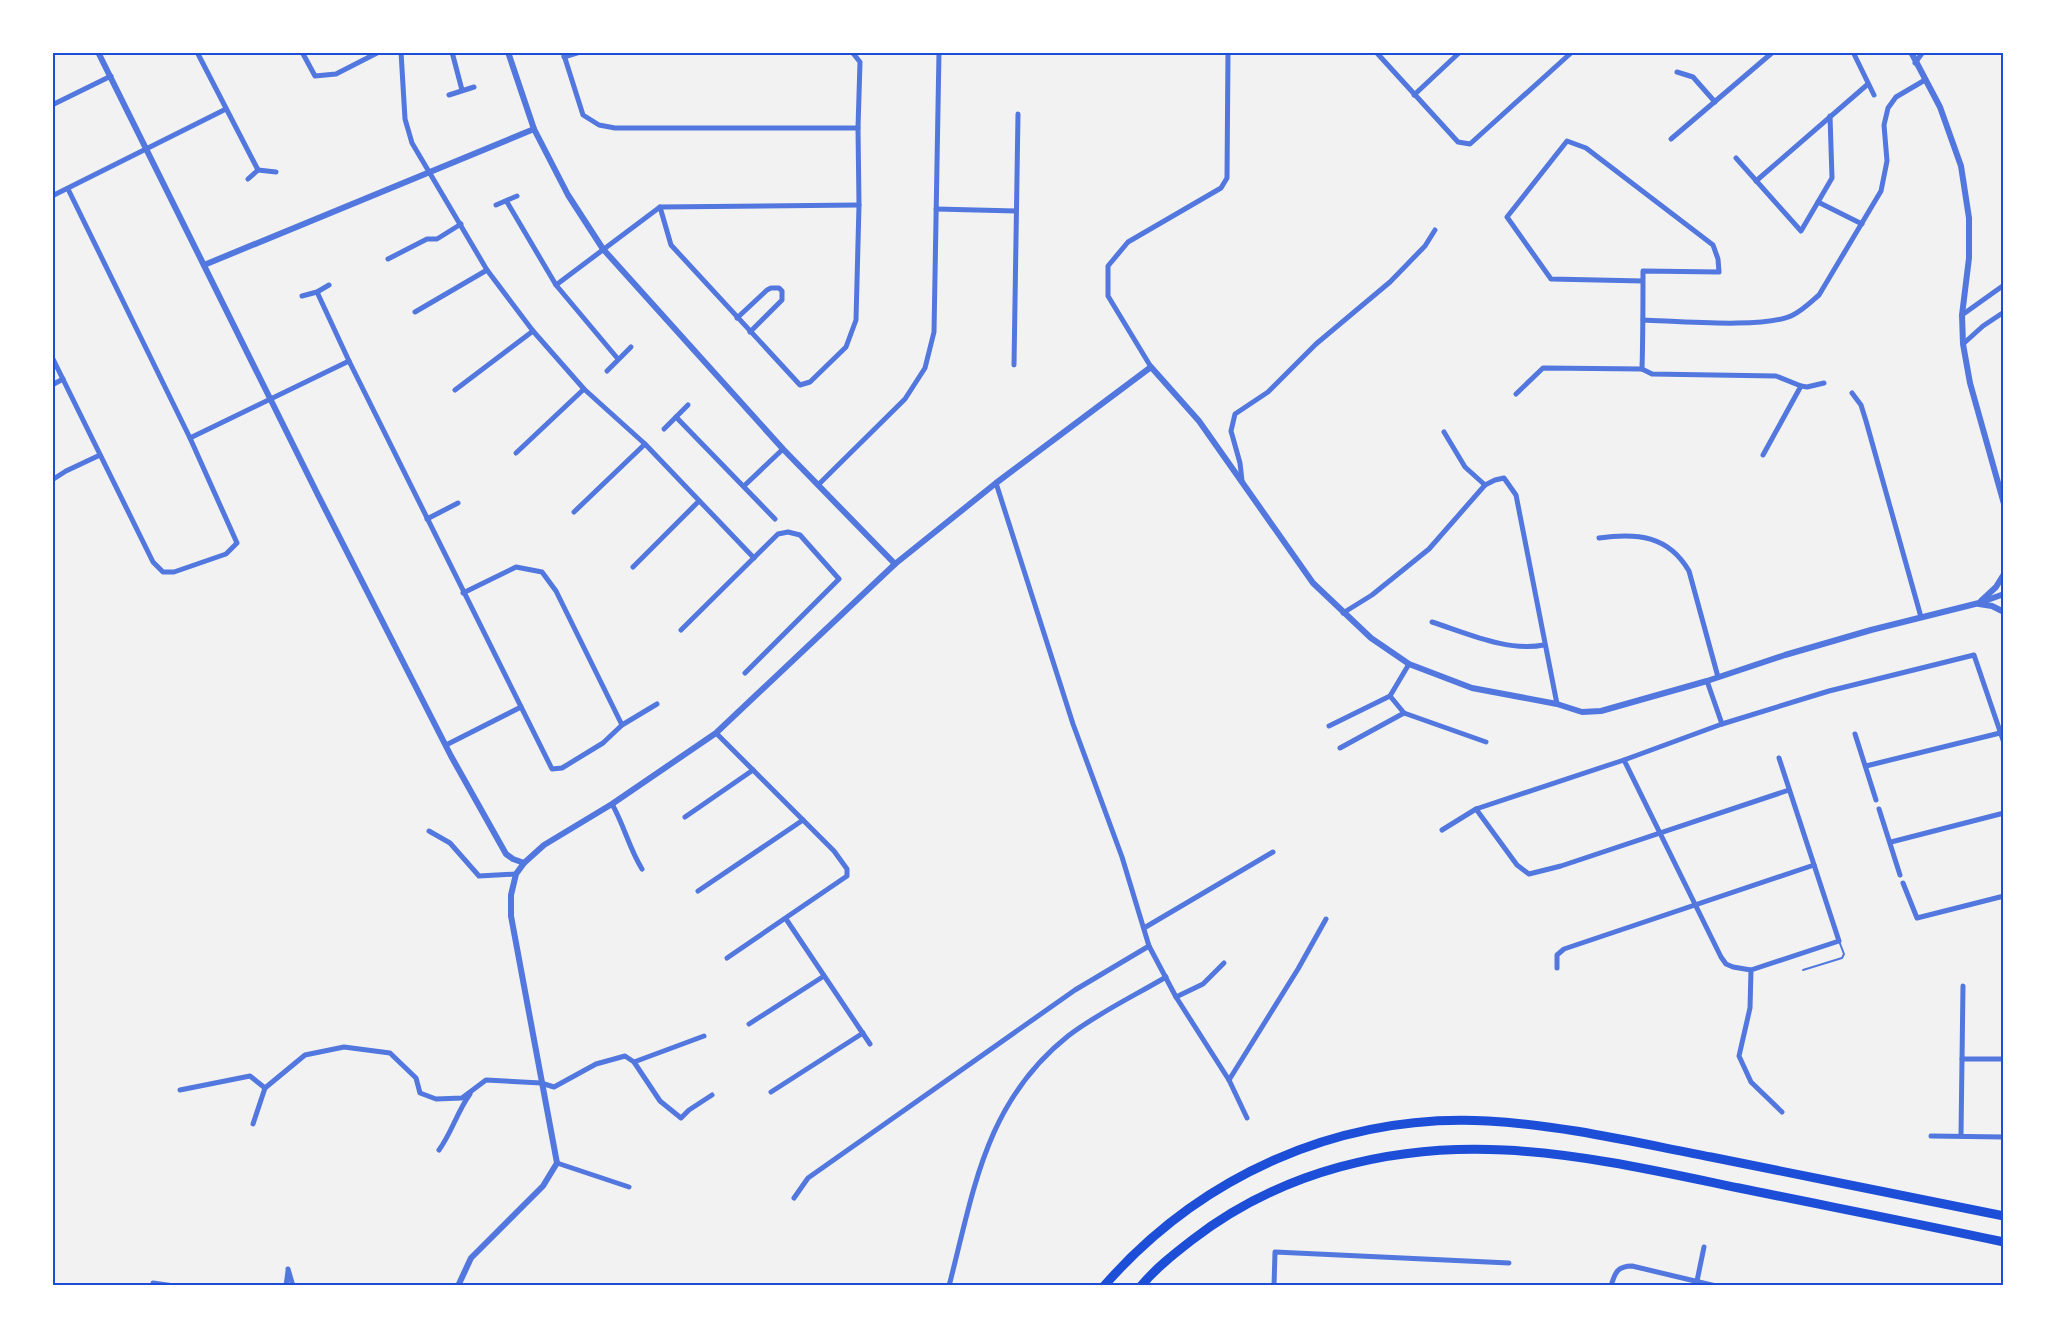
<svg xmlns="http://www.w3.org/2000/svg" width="2056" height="1338" font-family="Barlow,sans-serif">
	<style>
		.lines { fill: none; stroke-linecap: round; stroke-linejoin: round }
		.service { stroke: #5277de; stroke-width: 2 }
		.minor { stroke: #5277de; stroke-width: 5 }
		.tertiary { stroke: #5277de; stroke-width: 6 }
		.motorway { stroke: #1d4ed8; stroke-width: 9 }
		.neatline { fill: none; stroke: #1d4ed8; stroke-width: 2 }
	</style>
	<rect width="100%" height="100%" fill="#f2f2f2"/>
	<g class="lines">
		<path class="service" d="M1803 970 1842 958 1844 954 1839 941"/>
		<g class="minor">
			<path d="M197 52 258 170"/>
			<path d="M302 52 315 76 336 74 379 52"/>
			<path d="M401 52 405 119 412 143 487 270 533 331 584 389 645 444 754 558"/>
			<path d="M452 52 462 90"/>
			<path d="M563 52 583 115 599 125 615 128H858"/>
			<path d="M1376 52 1458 142 1470 144 1572 52"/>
			<path d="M1853 52 1874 95"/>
			<path d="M564 57 580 52"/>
			<path d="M1915 63 1923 52"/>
			<path d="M1677 72 1693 77 1715 102"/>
			<path d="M449 95 474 87"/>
			<path d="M1414 95 1460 52"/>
			<path d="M52 105 111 76"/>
			<path d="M1671 139 1773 52"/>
			<path d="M1736 158 1801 231 1818 202 1862 224"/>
			<path d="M248 179 258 170 276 172"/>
			<path d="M1756 181 1868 84"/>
			<path d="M52 196 226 109"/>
			<path d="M507 202 556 285 618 359"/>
			<path d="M1818 202 1832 178 1830 116"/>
			<path d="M496 205 517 196"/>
			<path d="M660 207 671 245 800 385 810 382 846 347 856 320 859 205 858 128 860 62 852 52"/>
			<path d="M936 209 1016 211"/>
			<path d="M388 259 427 239H437L461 224"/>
			<path d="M1643 281 1551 279 1507 217 1567 141 1586 148 1713 245 1718 259 1719 272 1643 271C1643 304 1643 337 1642 369L1652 374 1776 376 1801 386 1763 455"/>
			<path d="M556 285 660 207 859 205"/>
			<path d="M317 292 349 361 552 769 562 768 603 743 622 725 657 704"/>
			<path d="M302 296 317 292 329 285"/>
			<path d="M415 312 487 270"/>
			<path d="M1962 315 2004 285"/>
			<path d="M737 318 767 290 771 288H779L782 291V300L750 332"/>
			<path d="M1643 320C1677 321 1766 329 1793 315 1803 310 1811 302 1819 295L1881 191 1887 161 1884 125 1888 108 1896 97 1925 80"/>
			<path d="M1963 344 1983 326 2004 312"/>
			<path d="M52 357 153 562 163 572H174L226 554 237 543 190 438 68 189"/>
			<path d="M1014 365 1018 114"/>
			<path d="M1151 367 1108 296V266L1128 242 1221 188 1227 178 1228 52"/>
			<path d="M607 371 631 347"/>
			<path d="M52 385 63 379"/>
			<path d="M1801 386 1807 387 1824 383"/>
			<path d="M455 390 533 331"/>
			<path d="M1852 393 1861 405 1866 421 1921 617"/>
			<path d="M1516 394 1543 368 1642 369"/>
			<path d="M676 417 775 519"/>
			<path d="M664 429 688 405"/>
			<path d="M1444 432 1465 467 1485 485"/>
			<path d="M190 438 349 361"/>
			<path d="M516 453 584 389"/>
			<path d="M52 480 66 471 100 455"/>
			<path d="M1242 481 1240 463 1231 431 1235 414 1268 392 1316 344 1390 282 1425 246 1435 230"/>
			<path d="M996 483 1073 724 1122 857 1149 946 1176 997 1229 1080 1247 1118"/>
			<path d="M818 485 905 399 925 368 934 332 939 52"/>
			<path d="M744 486 783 449"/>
			<path d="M574 512 645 444"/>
			<path d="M427 519 458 503"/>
			<path d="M1599 538C1637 533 1668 535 1689 571L1718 677"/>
			<path d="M633 567 699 501"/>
			<path d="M463 593 516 567 542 572 556 591 622 725"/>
			<path d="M1343 613 1372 595 1429 549 1485 485 1495 480 1504 478 1516 495 1557 704"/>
			<path d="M1432 622C1467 633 1507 652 1544 645"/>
			<path d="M681 630 778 534 788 532 800 535 839 579 745 673"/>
			<path d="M1707 681 1722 724"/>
			<path d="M1390 696 1404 713 1486 742"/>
			<path d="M1329 726 1390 696 1409 664"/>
			<path d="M716 733 834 851 847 869V876L727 958"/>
			<path d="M1855 734 1876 800"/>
			<path d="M446 745 521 707"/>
			<path d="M1340 748 1404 713"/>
			<path d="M1624 760 1721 957 1726 964 1733 967 1751 970 1839 941 1779 758"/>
			<path d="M1866 766 2000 733"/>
			<path d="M612 804C624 825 629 848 642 869"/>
			<path d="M1476 809 1517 865 1529 874 1561 866 1789 790"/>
			<path d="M1879 809 1900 875"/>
			<path d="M685 817 753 770"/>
			<path d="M1442 830 1476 809 1624 760 1722 724 1829 691 1974 655 2004 743"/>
			<path d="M429 831 450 843 479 876 516 874"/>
			<path d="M1891 842 2004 813"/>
			<path d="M1903 883 1917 918 2004 896"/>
			<path d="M698 891 803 820"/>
			<path d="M786 919 870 1044"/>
			<path d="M1144 928 1273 852"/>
			<path d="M1557 968V955L1564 949 1814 865"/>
			<path d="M1751 970 1750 1008 1739 1056 1751 1082 1782 1112"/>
			<path d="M1176 997 1203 984 1224 963"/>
			<path d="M749 1024 824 976"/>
			<path d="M1962 1059H2004"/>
			<path d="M634 1062 704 1036"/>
			<path d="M1229 1080 1298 969 1326 919"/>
			<path d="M265 1088 305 1055 344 1047 390 1053 416 1078 420 1093 436 1099 462 1098 486 1080 541 1083 554 1087 596 1064 625 1056 634 1062 660 1101 681 1118 689 1110 712 1095"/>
			<path d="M180 1090 250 1076 265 1088"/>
			<path d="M771 1092 863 1033"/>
			<path d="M253 1124 265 1088"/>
			<path d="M1961 1135 1963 986"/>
			<path d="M1931 1136 2004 1137"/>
			<path d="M439 1150C452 1132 457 1112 470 1094"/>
			<path d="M557 1163 629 1187"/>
			<path d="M794 1198 808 1178 1075 990 1149 946"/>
			<path d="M288 1269 293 1286"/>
			<path d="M1697 1281 1704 1247"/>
			<path d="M153 1283 174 1286"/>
			<path d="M286 1286 288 1271"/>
			<path d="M949 1286C974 1190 985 1102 1068 1036 1098 1013 1134 996 1166 977"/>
			<path d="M1274 1286 1275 1252 1509 1263"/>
			<path d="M1611 1286C1615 1272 1618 1266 1632 1266L1716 1286"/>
		</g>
		<g class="tertiary">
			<path d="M98 52 318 495 451 756 506 854 513 859 524 863"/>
			<path d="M508 52 534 129 568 195 603 249 783 449 895 564"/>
			<path d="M1911 52 1940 107 1961 166 1969 218V258L1962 315 1963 344 1970 383 2004 504"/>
			<path d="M204 265 534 129"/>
			<path d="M1981 601 1996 587 2004 574"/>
			<path d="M1979 604 1992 606 2004 612"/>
			<path d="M458 1286 471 1258 543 1186 557 1163 511 916V895L516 874 524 863 544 845 612 804 716 733 895 564 996 483 1151 367 1199 421 1313 583 1371 638 1409 664 1472 688 1557 704 1582 712 1601 711 1707 681 1785 655 1871 630 1979 603 2004 594"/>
		</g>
		<g class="motorway">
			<path d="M1104 1286C1201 1175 1340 1113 1488 1121 1563 1125 1638 1143 1711 1157 1809 1177 1906 1196 2004 1216"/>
			<path d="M1141 1286C1156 1268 1174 1254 1192 1240 1281 1171 1393 1144 1505 1150 1584 1154 1662 1172 1739 1188 1827 1206 1915 1223 2004 1242"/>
		</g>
	</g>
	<rect width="2056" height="1338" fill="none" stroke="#ffffff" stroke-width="108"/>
	<rect x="54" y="54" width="1948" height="1230" class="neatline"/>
</svg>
